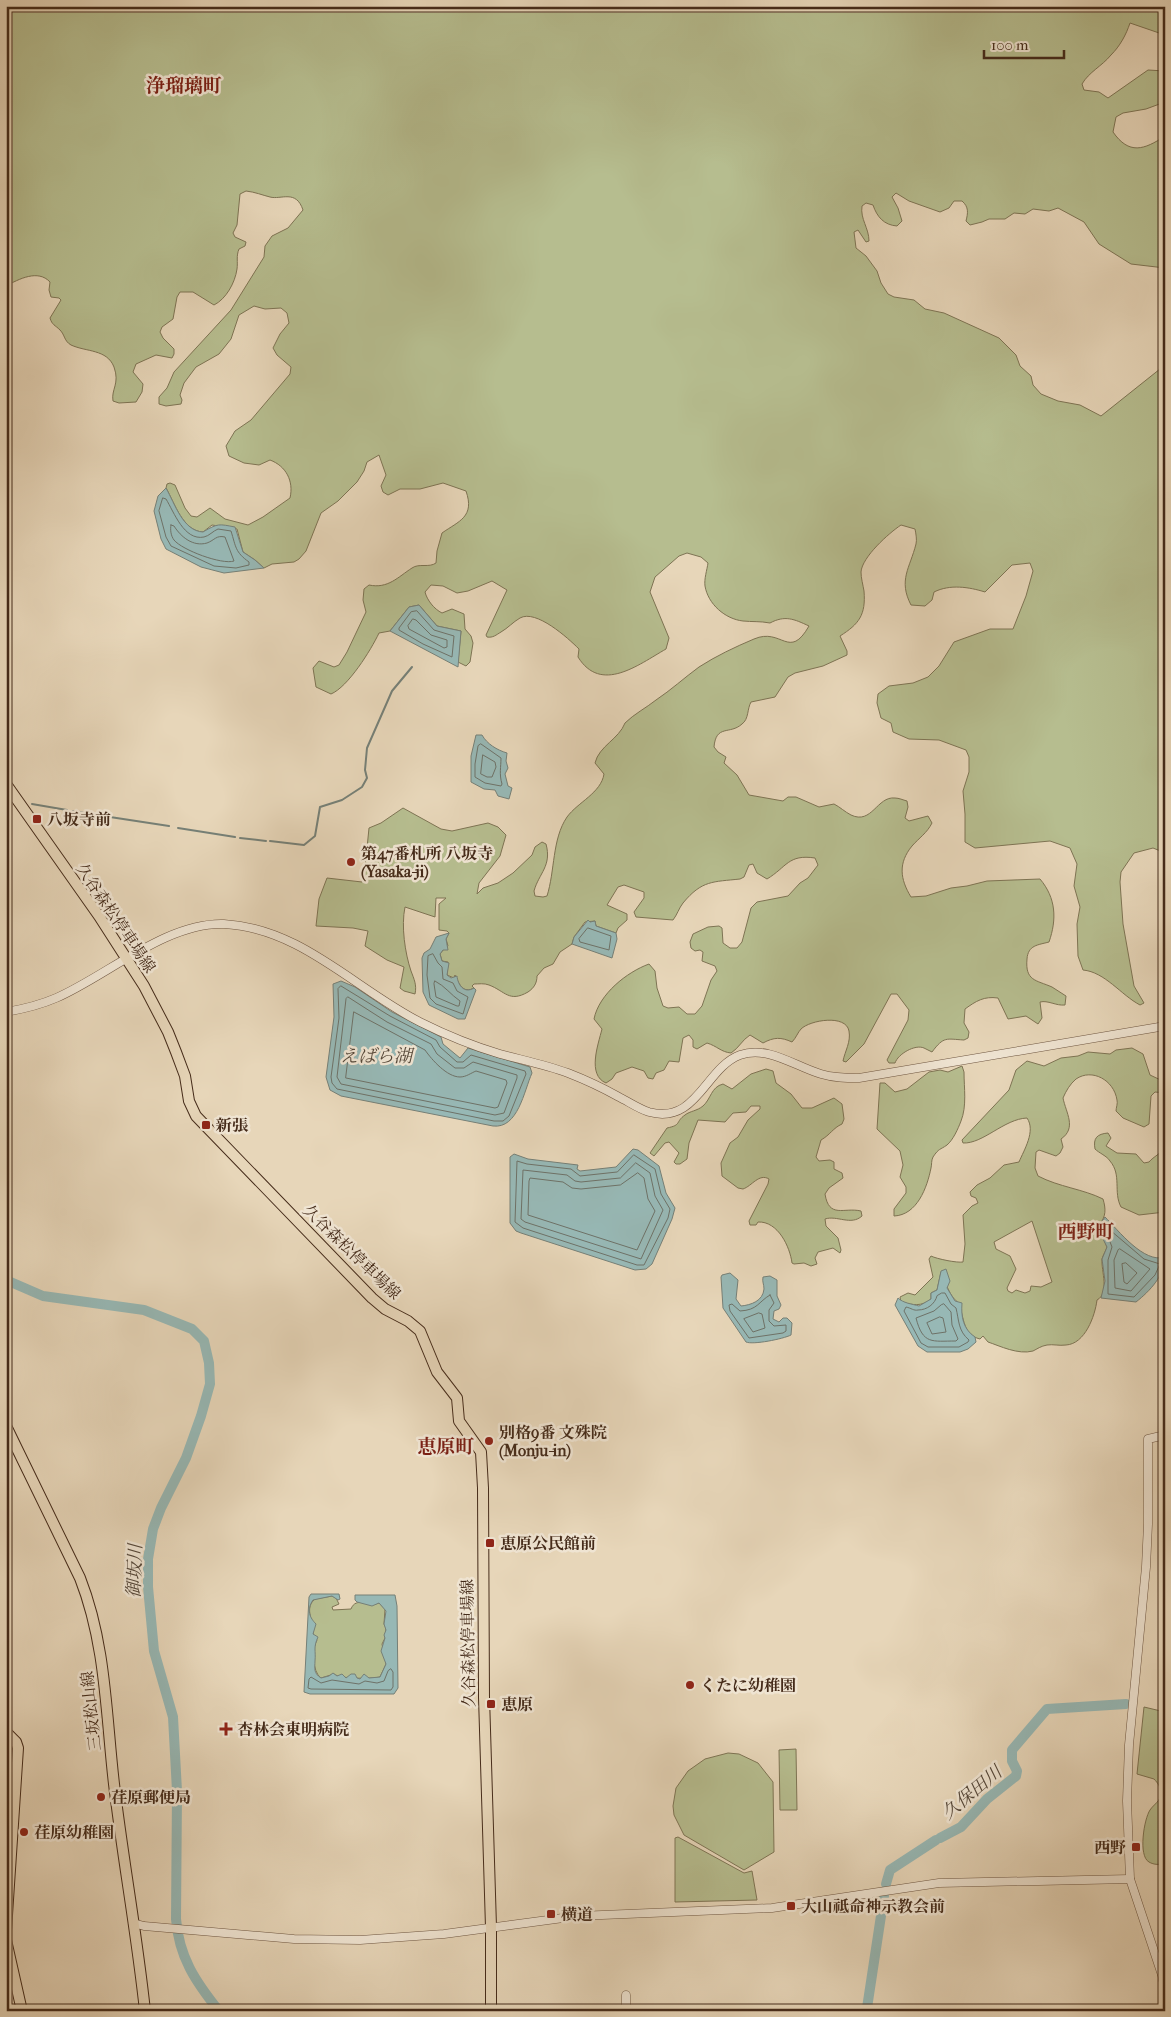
<svg xmlns="http://www.w3.org/2000/svg" width="1171" height="2017" font-family="'IM FELL French Canon','Noto Serif JP',serif">
	<style>
		.green { fill: #b6bd8f; stroke: #7e7454; fill-rule: evenodd }
		.water { fill: #97b8b5; stroke: #768077 }
		.lines { fill: none; stroke-linecap: round; stroke-linejoin: round }
		.shore { stroke: #6e7268; stroke-width: 1 }
		.stream { stroke: #768077; stroke-width: 2 }
		.river { stroke: #97b8b5; stroke-width: 10 }
		.minor-casing { stroke: #6e5642; stroke-width: 9 }
		.major-casing { stroke: #452b1a; stroke-width: 12 }
		.minor { stroke: #efe4d2; stroke-width: 8 }
		.major { stroke: #e7d6b9; stroke-width: 10 }
		.poi-dot { fill: #8f2418; stroke: #efe4d2; stroke-width: 2 }
		.labels { text-anchor: middle; dominant-baseline: central; stroke-width: 5; stroke-linejoin: round; paint-order: stroke }
		.poi-label { font-size: 16px; font-weight: bold; fill: #452b1a; stroke: #efe4d2; text-anchor: start }
		.street-label { font-size: 16px; fill: #452b1a; stroke: #efe4d2 }
		.water-label { font-size: 18px; font-style: italic; fill: #554739; stroke: #efe4d2 }
		.quarter-label { font-size: 19px; font-weight: bold; fill: #7a1f14; stroke: #efe4d2 }
	</style>
	<rect width="100%" height="100%" fill="#e7d6b9"/>
	<filter id="stains"><feTurbulence type="fractalNoise" baseFrequency=".004" numOctaves="4"/><feColorMatrix values="0 0 0 0 .2 0 0 0 0 .09 0 0 0 0 .02 0 0 0 .5 -.17"/></filter>
	<radialGradient id="worn" r=".72"><stop offset=".6" stop-color="#630" stop-opacity="0"/><stop offset="1" stop-color="#630" stop-opacity=".3"/></radialGradient>
	<g class="green">
		<path d="M6 6H1165V35L1130 23C1126 35 1120 46 1111 55 1102 66 1089 72 1082 84L1084 90 1099 92 1108 98 1148 70 1165 71V102L1146 109 1123 113 1116 117 1113 132C1129 155 1144 150 1165 136V268L1131 264 1099 244 1084 222 1058 208 1049 211 1033 209 1025 214 1014 213 1005 219H989L982 222 970 225 966 221C968 213 969 207 962 201H954L949 208 940 212 909 201 896 193 892 197 898 208 902 221 897 226C884 225 877 217 873 205L866 203 862 206C860 219 869 228 869 241L866 242 858 230 854 232 856 248 866 256 877 271 881 283 888 294 894 297 914 300 925 309 944 313 999 338 1016 355 1020 366 1031 376 1033 385 1041 394 1058 401 1080 405 1101 416 1165 365V859L1163 852 1153 848 1134 853 1121 872 1120 882 1123 924 1134 986 1144 1003 1140 1005C1121 995 1105 972 1083 970L1078 956 1077 924 1080 907 1074 886 1077 864 1070 848 1050 841 975 848 965 842V814L963 791 969 772V757L966 750 939 740 909 739 893 732 891 723 881 718 877 703 878 694 889 686 913 683 928 677 939 666 954 642 990 629H1013L1026 596 1033 571 1030 563 1012 565 985 592C969 587 950 584 934 592L932 600 925 606 911 605C898 580 910 568 916 544 917 540 916 534 915 529L901 525C889 533 862 557 861 572 861 578 863 585 864 591 866 615 859 624 840 636L847 651V655L823 666 795 673 788 677 775 697 751 702C747 709 749 719 742 724 730 735 716 724 714 747L718 752 726 757 724 763 737 775 749 795 783 801 788 797H796L819 807 834 804C840 807 845 812 851 815 872 825 877 796 895 798 899 798 903 800 907 801L908 807 905 818 909 821 928 816 932 823C927 833 919 838 912 846 898 863 900 879 911 897L926 896 951 888 967 886 987 881 1040 879C1056 898 1057 919 1049 942 1038 945 1028 945 1027 959 1025 981 1036 980 1052 987 1057 990 1061 993 1066 996L1065 1005C1056 1006 1048 1000 1040 1002L1042 1018 1038 1024 1026 1016 1008 1019 998 998C984 996 976 1001 965 1009L964 1023 969 1032 968 1038 964 1040C946 1039 944 1036 932 1052 929 1051 927 1049 924 1048 915 1044 898 1054 895 1063H889L887 1060 908 1020 909 1010 897 994H891L864 1044 846 1062 843 1061C845 1051 851 1042 849 1031 846 1014 810 1020 801 1029 798 1032 796 1038 792 1042 781 1037 774 1037 763 1043L750 1035C742 1040 739 1048 731 1053 721 1052 717 1046 707 1043L697 1049 693 1047V1040L689 1035 683 1038 679 1062 669 1061 664 1070 656 1073 653 1079 648 1078 644 1071 632 1067 616 1073 612 1079 606 1083C587 1075 598 1045 602 1029L594 1019C599 994 627 972 649 964L655 971 657 988 663 1006 668 1008 679 1007 687 1014H695L702 1006 711 980 717 971 715 966 702 961 703 952 700 950 695 951 691 948 690 942 693 934 708 927 719 926 722 928 723 943 730 948H737L742 942 751 908 757 902 788 896 800 883 808 878 818 865 815 858C788 854 787 867 767 879L757 873 753 864 749 865 744 877 740 879C713 882 702 880 683 903 679 908 677 915 673 920L636 917 634 912 644 898V892L624 885 618 887 607 905 627 914V920L618 928 616 933 596 926 595 921 585 922 574 937 572 944 560 952 553 964 544 968 537 976C537 983 534 988 528 992 509 1003 505 991 489 985 484 983 479 984 474 984L472 986 474 988C463 994 459 984 455 975L454 978 447 975 448 962 442 961 440 954 443 950 448 946 446 939 449 933 447 931 439 930V904L446 898H436L435 917 405 907C401 926 405 953 411 971 414 979 417 985 415 994L404 991 400 988 404 967 387 960 365 946 368 931 353 928 316 926 319 899 327 878 362 882 363 871 365 868 369 828 381 823 403 808 441 829 452 831 488 823 498 827 506 835 500 856 479 883 477 894 483 888 498 883 513 873 532 855 535 847 542 842 546 844C552 866 539 873 534 891L535 896 543 897 547 896C555 871 552 839 567 817 578 802 601 793 604 774L595 763C599 746 619 739 625 723 634 714 646 708 656 700 671 690 684 678 699 667 716 656 735 647 754 639 782 627 789 661 809 626 794 619 785 615 770 623 760 621 752 622 743 621 725 619 708 604 705 586 704 579 707 570 708 563L701 557 687 553 679 556 655 577 650 592 669 638 666 649C638 665 601 694 578 657L579 649C568 638 536 609 520 618 513 622 508 628 501 632 496 635 493 638 487 637L486 635 507 590 492 581 468 591 457 593 443 586 431 585 425 592C427 600 434 609 442 613L452 609 464 614 465 629 471 636 473 643 470 662 466 666 458 662 461 631 437 626 419 605 409 607 390 631 379 633C371 650 348 687 331 694L316 687 313 668 319 661 334 667 339 665 347 652 366 612 363 600 364 589 369 585C388 589 398 577 412 568 419 563 429 568 436 563L437 551 442 533C459 521 475 517 466 491L443 483 420 489H400L388 495 383 492 381 486 386 475 379 455 367 462 364 471 357 482 338 501 321 513 306 551 299 559 294 562 272 564 264 568 255 560 243 552 237 529 212 525 203 532C183 531 175 504 166 488L167 484 170 483 175 485 185 508 191 516 197 517 210 508 225 519 248 525 263 517 290 498C294 481 286 466 270 460L259 465 244 463 229 456 226 446 235 431 251 420 290 374 291 367 277 355 273 348 280 334 289 323 287 313 281 308 265 309 254 306 239 315 231 339 219 354 196 367 184 383 180 395 182 400 181 404 166 406 159 404V397L167 388 174 372 231 310 264 257 265 246 272 236 288 228 303 210C296 189 281 200 270 197 262 195 255 192 246 191L240 194 237 225 233 233 235 237 246 242 245 246 239 249C236 256 238 262 237 269 235 283 226 299 214 305L193 292H180L177 297 173 319 162 327 160 332 163 338 174 349V354L172 358 156 355 136 364 133 372 143 384 142 392 136 402 119 403 113 401C111 389 120 384 114 367 107 349 86 352 71 345 64 341 65 335 60 330 55 325 52 325 50 318L61 300 59 298 51 297 49 290 50 282C38 269 19 279 6 286Z"/>
		<path d="M1132 1048 1143 1054 1150 1075 1165 1082V1093L1155 1092 1151 1096 1149 1124 1144 1127 1123 1118 1116 1111C1116 1108 1118 1103 1117 1100 1114 1080 1092 1068 1076 1079 1070 1084 1066 1091 1063 1098 1066 1113 1077 1128 1061 1139L1063 1147 1060 1153 1056 1156 1039 1150 1036 1152 1035 1168 1038 1176C1059 1187 1083 1189 1103 1199 1106 1209 1106 1216 1100 1224L1103 1230 1102 1235 1107 1247C1106 1251 1103 1255 1102 1259 1101 1271 1110 1293 1097 1300 1095 1316 1085 1344 1066 1345 1059 1346 1053 1344 1047 1345 1041 1346 1037 1349 1033 1351 1018 1355 1000 1346 988 1342L983 1336 980 1339C963 1335 964 1318 959 1303 949 1297 946 1282 941 1272L937 1290 931 1293V1299C921 1307 913 1305 901 1302L900 1297 908 1293 915 1295 933 1277 929 1259 931 1256C937 1259 957 1263 963 1262L965 1244 963 1215 972 1206 978 1203 976 1198 971 1196 970 1192 977 1185 990 1178 1004 1165 1019 1162C1024 1150 1036 1131 1027 1118 1004 1119 983 1144 963 1143L962 1140 1009 1090 1016 1070 1027 1061 1044 1066 1061 1058 1078 1056 1088 1052 1110 1054 1116 1050ZM1032 1221 1052 1282 1041 1287 1031 1286 1030 1291 1025 1293 1016 1290 1012 1293 1008 1291 1007 1288 1016 1269 1010 1256 996 1249 994 1242Z"/>
		<path d="M962 1066 964 1072C964 1088 967 1106 961 1121 958 1129 953 1140 947 1145 940 1150 939 1148 933 1157 931 1161 932 1164 931 1168 927 1188 917 1215 894 1216V1209L906 1193V1187L900 1177 903 1165 900 1151 877 1129 880 1083H885L895 1092 907 1089 929 1072 940 1070 948 1072Z"/>
		<path d="M766 1069 773 1071 776 1083 791 1094 802 1108H812L834 1098 842 1104 844 1119 842 1124C833 1128 830 1135 821 1140L816 1157 819 1161 830 1160 834 1162V1169L842 1173 843 1178 829 1188 825 1194C829 1219 844 1207 861 1211L862 1216C851 1226 837 1215 825 1219L826 1226 838 1238 841 1250 840 1253 833 1248 818 1252 815 1258 817 1264 811 1266 804 1263 794 1264 792 1263C790 1247 778 1221 758 1222L756 1225H750L749 1221 768 1184 769 1179C759 1173 752 1186 743 1189L738 1188 722 1176 721 1163 730 1143 738 1137 748 1120 760 1109V1106H751L746 1112 733 1113 725 1122 698 1120 689 1143 687 1159 680 1164H676L674 1162 679 1153 669 1142 665 1143 654 1156 650 1153 667 1128C682 1125 675 1122 685 1115 690 1111 697 1111 703 1106 711 1099 711 1087 723 1084L732 1089 751 1074Z"/>
		<path d="M1108 1133 1111 1138 1106 1146 1117 1153 1136 1154 1144 1163 1149 1162C1154 1156 1160 1155 1165 1146V1212L1139 1215 1121 1207C1113 1192 1122 1175 1110 1161 1107 1156 1099 1153 1095 1149 1093 1138 1097 1134 1108 1133Z"/>
		<path d="M332 1596 336 1598 339 1604 332 1607 333 1610 351 1609C356 1596 369 1607 379 1603L385 1609 384 1624 386 1628 385 1638 382 1644 386 1664 380 1677C370 1679 340 1679 334 1674L321 1678C312 1672 312 1648 317 1640L313 1635C315 1622 303 1609 315 1599Z"/>
		<path d="M1144 1707 1165 1712V1863C1160 1865 1154 1865 1149 1862 1138 1856 1144 1819 1150 1810 1154 1804 1161 1801 1161 1793 1161 1788 1158 1783 1154 1779L1137 1774Z"/>
		<path d="M796 1749 797 1810H780L779 1750Z"/>
		<path d="M728 1753 739 1754 758 1763 773 1782 774 1852 744 1870 684 1835 674 1815 673 1806 676 1788 688 1771 705 1759Z"/>
		<path d="M678 1837 744 1873 752 1871 757 1900 675 1902V1838Z"/>
	</g>
	<g class="water">
		<path d="M166 488C175 504 183 531 203 532 218 523 219 524 235 527L243 552 255 560 264 568 224 573 201 567 166 549 161 539 154 511 158 496Z"/>
		<path d="M419 605 437 626 461 631 458 667 390 631 409 607Z"/>
		<path d="M476 735H482C487 744 497 750 507 753L506 761 508 768 505 774 508 786 512 788 509 799 498 796 495 790 484 789 471 782V756Z"/>
		<path d="M588 920 590 922 595 921 596 926 616 933 617 939 612 958 572 944 574 937Z"/>
		<path d="M449 933 446 939 448 950H443L440 954 442 961 449 963 447 975 451 978 457 976C458 985 464 994 474 988L476 990 465 1019H458L429 1005 423 992 422 958 424 953 430 949 436 937Z"/>
		<path d="M341 981 355 987 392 1012 441 1037 443 1044 460 1058 468 1048 530 1067 532 1073C524 1091 518 1129 493 1126L341 1096 330 1090 326 1077 334 1017 333 984Z"/>
		<path d="M633 1149 638 1150 659 1166 666 1193 675 1208 672 1219 652 1264 646 1269 635 1270 521 1233 516 1231 510 1223V1157L514 1154 528 1159 578 1165 577 1169 580 1171 616 1167Z"/>
		<path d="M1105 1217C1118 1230 1144 1264 1165 1257 1165 1275 1150 1291 1136 1302L1101 1298 1105 1281 1102 1259 1107 1247 1101 1235 1103 1230 1100 1224Z"/>
		<path d="M946 1269 950 1281 947 1288 955 1301 962 1303C961 1317 963 1329 975 1337L976 1342 968 1349 960 1352H927L918 1346 895 1305 898 1298C903 1303 912 1304 919 1306L931 1299V1293L937 1290 941 1271Z"/>
		<path d="M730 1273 738 1280 736 1299 741 1306C751 1305 763 1301 764 1289 764 1284 762 1282 763 1277L770 1276 777 1280V1296L781 1305 779 1309 774 1311 773 1319 779 1322 783 1318H787L792 1323 791 1335C783 1339 753 1345 746 1342L723 1308 721 1277 722 1275Z"/>
		<path d="M339 1594 340 1599 338 1600 332 1596 313 1600C306 1610 310 1618 316 1624L313 1634 318 1637C313 1648 316 1650 315 1661 315 1668 313 1673 321 1678L329 1676 333 1673 337 1676 342 1674 346 1678 351 1674H355L357 1678 360 1679 364 1674 369 1678 380 1677 386 1664 381 1651 385 1638 384 1635 386 1630 384 1624 386 1611 379 1603 372 1606 357 1602 355 1600V1595H395L397 1606 398 1688 394 1694H310L304 1692 309 1597 311 1594Z"/>
	</g>
	<g class="lines">
		<g class="shore">
			<path d="M163 498 166 499C174 512 184 541 204 537 209 536 213 531 218 529L231 531C236 547 235 552 249 562V565L236 568 214 566 171 546 166 537 159 511Z"/>
			<path d="M171 525 174 526C181 537 193 547 207 543 215 540 216 535 225 537L234 561C222 565 182 550 174 540 171 536 170 530 171 525Z"/>
			<path d="M417 611 434 630 454 636 452 657 423 644 399 630V628L411 612Z"/>
			<path d="M413 619 416 620 431 635 447 640V647L444 648 409 629 408 626Z"/>
			<path d="M481 744 501 758C501 767 499 774 502 784L501 786 485 783 475 777V764L478 746Z"/>
			<path d="M483 755 495 762 496 767 492 777H487L481 774Z"/>
			<path d="M588 928 611 936 609 950 580 942 579 939Z"/>
			<path d="M433 954 438 963 442 967 443 979 453 983 457 991 468 997 463 1014 436 1004 430 998 427 975 428 956Z"/>
			<path d="M435 981C445 986 451 995 460 1001L459 1006H457L436 997 434 984Z"/>
			<path d="M341 986 390 1016 436 1040 440 1047 457 1062H463L471 1055 525 1071 526 1074 509 1116 503 1121H494L337 1089 332 1083 331 1077 339 1018 338 989Z"/>
			<path d="M348 997 387 1022 431 1044 437 1054 455 1068H464L473 1062 517 1075V1078L504 1113 495 1115 341 1084 337 1077 346 999Z"/>
			<path d="M354 1012 425 1050C432 1060 447 1077 460 1077 466 1077 471 1073 476 1071L506 1080 507 1083 498 1107 495 1108 346 1078Z"/>
			<path d="M634 1155 655 1169 661 1194 670 1209 668 1218 644 1265H637L523 1228 515 1222 517 1161 527 1164 571 1169 580 1176 617 1172Z"/>
			<path d="M636 1163 650 1173 655 1196 663 1210 641 1259 525 1222 521 1219 523 1170 567 1175 575 1181 581 1182 620 1178Z"/>
			<path d="M638 1173 644 1178 648 1199 655 1211 637 1250 528 1215 529 1181 530 1178 563 1182 572 1188 581 1189 620 1185Z"/>
			<path d="M1110 1230 1144 1259 1160 1264 1155 1275 1134 1297 1108 1294V1260L1112 1247 1107 1234Z"/>
			<path d="M1120 1249 1150 1269 1131 1291 1115 1288 1114 1260 1118 1250Z"/>
			<path d="M1126 1263 1137 1273 1127 1284 1124 1282 1122 1264Z"/>
			<path d="M942 1293H945L951 1304 956 1308C959 1320 958 1331 969 1340L968 1342 959 1347H928L921 1343 904 1311 906 1307C911 1308 914 1311 918 1310 927 1310 935 1304 937 1296Z"/>
			<path d="M770 1295 774 1303 769 1310V1321L774 1326 786 1325V1331L783 1333 749 1338 730 1311 729 1305 732 1304 740 1311C758 1310 758 1302 770 1295Z"/>
			<path d="M944 1304 951 1312 952 1325 958 1339 956 1341C932 1341 923 1345 916 1318L934 1311 941 1305Z"/>
			<path d="M759 1313 762 1314 765 1328 753 1332 744 1319Z"/>
			<path d="M940 1317 943 1318 946 1332 932 1334 927 1323Z"/>
			<path d="M391 1669 393 1672V1687L391 1690 311 1689 308 1688 309 1679 311 1677 321 1683 332 1680 359 1684 365 1681 377 1683 384 1681 388 1671Z"/>
		</g>
		<g class="stream">
			<path d="M6 799 9 800"/>
			<path d="M32 804 67 810"/>
			<path d="M73 811 100 815"/>
			<path d="M110 817 169 826"/>
			<path d="M178 828 235 837"/>
			<path d="M240 838 266 841"/>
			<path d="M270 841 304 845 315 836 320 807 342 800 362 787 367 778 365 770 367 748 392 691 412 667"/>
		</g>
		<g class="river">
			<path d="M6 1280 43 1296 144 1310 192 1329 204 1341 209 1363 210 1384 201 1416 186 1458 161 1508 153 1529 148 1559V1587L154 1651 173 1717 177 1791 176 1919C179 1957 195 1981 219 2011"/>
			<path d="M940 1838 961 1827 987 1799 1016 1776 1017 1771 1012 1761V1750L1047 1709 1126 1704"/>
			<path d="M886 1884 890 1870 936 1840"/>
			<path d="M867 2008 884 1896"/>
		</g>
		<g class="minor-casing">
			<g id="minor">
				<path d="M6 1012C23 1009 40 1005 56 998 107 976 166 922 224 924 301 928 355 989 420 1022 446 1035 473 1046 500 1054 522 1060 546 1065 568 1073 586 1080 603 1088 619 1097 629 1102 639 1109 649 1112 697 1125 705 1068 740 1055 768 1045 796 1067 821 1074 834 1078 846 1078 859 1078L1165 1026"/>
				<path d="M1165 1435 1148 1439V1524L1146 1567 1129 1745 1127 1801 1130 1879 1162 1975 1165 1989"/>
				<path d="M133 1923 144 1926 294 1939 360 1940 444 1934 578 1916 772 1908 939 1883 1130 1879"/>
				<path d="M626 1995V2011"/>
			</g>
		</g>
		<g class="major-casing">
			<g id="major">
				<path d="M6 784 99 916 144 986 168 1032 176 1052 185 1076 189 1101 196 1116 372 1298 385 1309 408 1321 420 1331 437 1372 457 1398 459 1421 481 1452 483 1488 484 1697 491 1927V2011"/>
				<path d="M6 1426 80 1578C106 1644 106 1715 114 1784 123 1860 137 1935 145 2011"/>
				<path d="M6 1732 16 1742 18 1748 6 1930"/>
				<path d="M6 1940 22 2011"/>
			</g>
		</g>
		<use href="#minor" class="minor"/>
		<use href="#major" class="major"/>
	</g>
	<g class="poi-dot">
		<rect x="32" y="814" width="10" height="10" rx="2.5"/>
		<circle cx="351" cy="862" r="5"/>
		<rect x="201" y="1120" width="10" height="10" rx="2.5"/>
		<circle cx="489" cy="1441" r="5"/>
		<rect x="485" y="1538" width="10" height="10" rx="2.5"/>
		<circle cx="690" cy="1685" r="5"/>
		<rect x="486" y="1699" width="10" height="10" rx="2.5"/>
		<path d="M223.5 1721.5h5v5h5v5h-5v5h-5v-5h-5v-5h5z"/>
		<circle cx="101" cy="1797" r="5"/>
		<circle cx="24" cy="1832" r="5"/>
		<rect x="1131" y="1842" width="10" height="10" rx="2.5"/>
		<rect x="786" y="1901" width="10" height="10" rx="2.5"/>
		<rect x="546" y="1909" width="10" height="10" rx="2.5"/>
	</g>
	<g class="labels">
		<g class="poi-label">
			<text x="47" y="819">八坂寺前</text>
			<text x="361" y="853">第47番札所 八坂寺<tspan x="361" dy="18">(Yasaka-ji)</tspan></text>
			<text x="216" y="1125">新張</text>
			<text x="499" y="1432">別格9番 文殊院<tspan x="499" dy="18">(Monju-in)</tspan></text>
			<text x="500" y="1543">恵原公民館前</text>
			<text x="700" y="1685">くたに幼稚園</text>
			<text x="501" y="1704">恵原</text>
			<text x="237" y="1729">杏林会東明病院</text>
			<text x="111" y="1797">荏原郵便局</text>
			<text x="34" y="1832">荏原幼稚園</text>
			<text x="1126" y="1847" text-anchor="end">西野</text>
			<text x="801" y="1906">大山祗命神示教会前</text>
			<text x="561" y="1914">横道</text>
		</g>
		<g class="street-label">
			<text transform="translate(116 918) rotate(56)">久谷森松停車場線</text>
			<text transform="translate(352 1252) rotate(44)">久谷森松停車場線</text>
			<text transform="translate(468 1643) rotate(-91)">久谷森松停車場線</text>
			<text transform="translate(91 1711) rotate(-96)">三坂松山線</text>
		</g>
		<g class="water-label">
			<text x="376" y="1056">えばら湖</text>
			<text transform="translate(135 1571) rotate(-88)">御坂川</text>
			<text transform="translate(972 1793) rotate(-40)">久保田川</text>
		</g>
		<g class="quarter-label">
			<text x="184" y="86">浄瑠璃町</text>
			<text x="1086" y="1232">西野町</text>
			<text x="446" y="1447">恵原町</text>
		</g>
	</g>
	<rect width="1171" height="2017" fill="none" stroke="#e7d6b9" stroke-width="25"/>
	<rect x="8" y="8" width="1156" height="2002" fill="none" stroke="#452b1a" stroke-width="2.5"/>
	<rect x="12" y="12" width="1146" height="1992" fill="none" stroke="#452b1a"/>
	<path d="M984 50v8h80v-8" fill="none" stroke="#452b1a" stroke-width="2.5"/>
	<text x="991" y="50" font-size="15" fill="#452b1a" stroke="#efe4d2" stroke-width="4" paint-order="stroke">100 m</text>
	<rect width="100%" height="100%" filter="url(#stains)"/>
	<rect width="100%" height="100%" fill="url(#worn)"/>
</svg>
